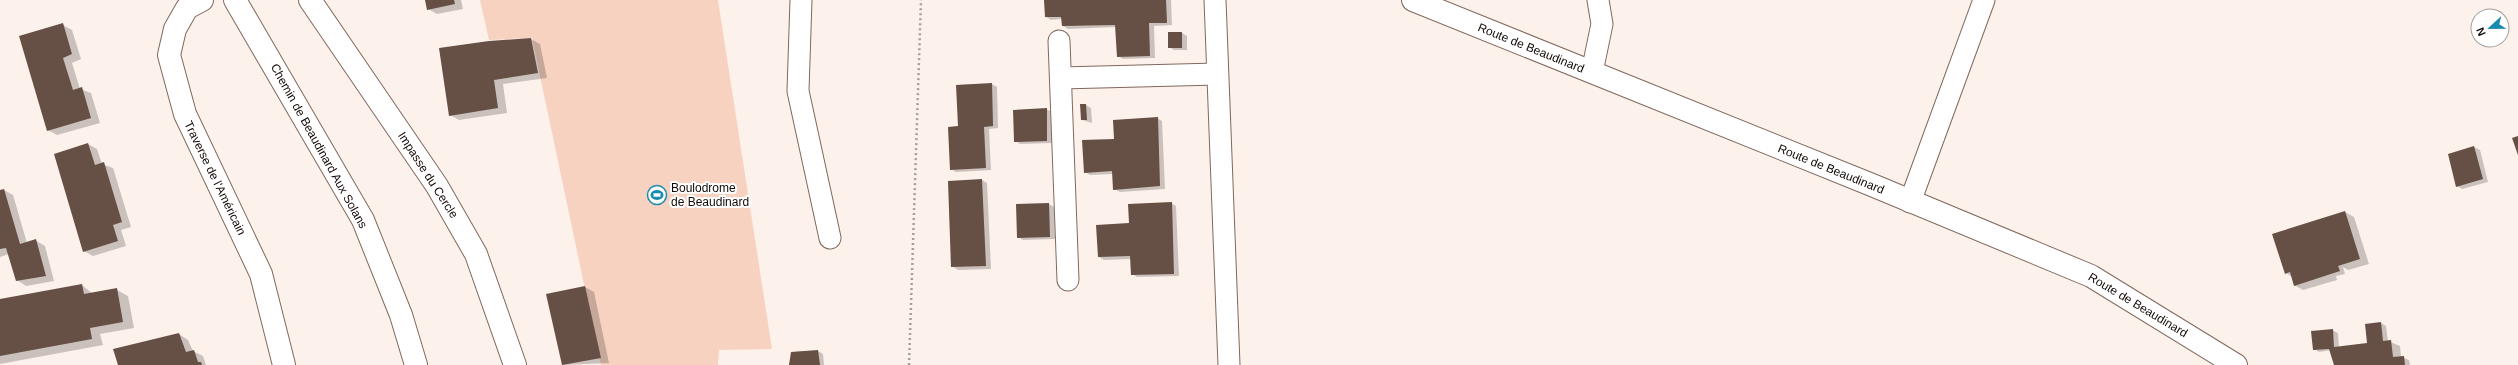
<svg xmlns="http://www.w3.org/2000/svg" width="2518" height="365" font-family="Arial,sans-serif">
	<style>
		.green { fill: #f8d2c1 }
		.shadow { fill: #0003 }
		.building { fill: #664f44 }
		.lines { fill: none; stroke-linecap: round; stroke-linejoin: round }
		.lane-casing { stroke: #80685d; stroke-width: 23 }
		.street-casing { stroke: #80685d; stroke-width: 24 }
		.secondary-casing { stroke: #80685d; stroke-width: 24 }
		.path { stroke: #a89d99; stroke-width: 2.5; stroke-dasharray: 2 3; stroke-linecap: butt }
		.lane { stroke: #fff; stroke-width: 21 }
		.street { stroke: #fff; stroke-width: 22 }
		.secondary { stroke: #fff; stroke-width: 22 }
		.labels { text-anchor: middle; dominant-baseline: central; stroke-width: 4; stroke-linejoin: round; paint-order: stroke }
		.street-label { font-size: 12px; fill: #120906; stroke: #fff }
		.poi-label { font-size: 12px; fill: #120906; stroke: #fff; text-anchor: start }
	</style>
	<rect width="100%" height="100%" fill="#fdf1ec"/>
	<path class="green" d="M480 0H718L772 349 719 350 718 365H601L532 38 489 40Z"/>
	<g class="shadow">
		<path d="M426 0H461L463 9 437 14 428 9Z"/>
		<path d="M1045 0H1171L1172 25 1154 26 1155 58 1123 59 1118 56 1117 27 1068 29 1063 26 1062 19 1051 20 1046 17Z"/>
		<path d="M63 25 72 30 81 59 72 63 80 89 91 93 100 123 57 135 48 130Z"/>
		<path d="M1182 33 1187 36V50H1174L1169 47Z"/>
		<path d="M531 39 540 44 547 78 503 84 507 113 459 120 450 115Z"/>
		<path d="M992 84 997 87 998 128 989 129 991 170 956 172 951 169 959 127 957 85Z"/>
		<path d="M1086 105 1091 108 1092 123 1082 120Z"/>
		<path d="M1046 109 1052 112V143L1020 144 1015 141Z"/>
		<path d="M1157 118 1162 121 1165 189 1120 192 1114 189 1113 174 1090 175 1085 172 1115 139Z"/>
		<path d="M88 144 97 149 102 164 113 168 131 227 121 230 126 246 93 256 84 251Z"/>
		<path d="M2474 147 2480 150 2488 182 2462 189 2457 186 2449 155Z"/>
		<path d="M982 180 987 183 991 269 958 270 952 266 949 182Z"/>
		<path d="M4 190 13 195 27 243 35 240 45 246 54 281 26 286 17 280 9 254 0 257V191Z"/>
		<path d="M1171 203 1176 206 1179 276 1137 277 1132 274 1131 259 1104 260 1099 257 1130 224Z"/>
		<path d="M1049 204 1054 207 1055 239 1023 240 1018 237Z"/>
		<path d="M2345 212 2354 217 2369 264 2348 270 2343 267 2345 274 2336 276 2337 280 2303 290 2294 285 2292 277 2286 273Z"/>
		<path d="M82 285 93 294 117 290 128 296 134 328 100 334 103 345 0 364V300Z"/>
		<path d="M585 287 594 292 609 363 563 365 548 295Z"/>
		<path d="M2381 323 2386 326 2388 341 2400 346 2401 357 2409 360 2410 365H2335L2331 350 2319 352 2314 349 2332 330 2338 333 2339 348 2370 344Z"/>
		<path d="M179 334 188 340 193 351 203 356 206 365H119Z"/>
		<path d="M818 351 823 354 824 365H790L792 352Z"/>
	</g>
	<g class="building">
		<path d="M425 0H454L455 4 427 10Z"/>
		<path d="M1044 0H1166L1167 23H1149L1150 56 1117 57 1115 25 1062 26 1061 17H1045Z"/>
		<path d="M63 23 72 54 63 58 73 90 82 87 91 118 47 131 19 36Z"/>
		<rect x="1168" y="32" width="14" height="16"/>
		<path d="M531 38 538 73 494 80 498 108 449 116 439 48 489 41Z"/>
		<path d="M992 83 993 126 984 127 986 168 950 170 948 127 958 126 956 85Z"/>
		<path d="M1080 104H1086L1087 120H1081Z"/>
		<path d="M1047 108V141L1014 142 1013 110Z"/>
		<path d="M1158 117 1160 186 1113 190 1112 171 1084 173 1082 140 1114 139 1113 120Z"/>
		<path d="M2518 136V155L2512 138Z"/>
		<path d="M88 143 95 165 104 162 122 222 113 225 118 241 83 252 54 154Z"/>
		<path d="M2474 146 2483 179 2456 187 2448 154Z"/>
		<path d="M982 179 986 266 951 267 948 181Z"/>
		<path d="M4 189 20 244 36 239 46 276 16 281 6 248 0 249V190Z"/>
		<path d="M1172 202 1174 274 1131 275 1130 256 1098 257 1096 225 1129 223 1128 204Z"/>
		<path d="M1049 203 1050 237 1017 238 1016 204Z"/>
		<path d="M2345 211 2360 259 2338 266 2340 271 2294 286 2290 272 2285 274 2272 234Z"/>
		<path d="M82 284 84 294 117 288 123 322 90 328 92 339 0 356V299Z"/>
		<path d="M585 286 601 358 562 365 546 294Z"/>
		<path d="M2381 322 2383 341 2391 340 2393 357 2404 356 2405 365H2334L2329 349 2313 350 2311 331 2333 329 2334 347 2367 343 2365 324Z"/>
		<path d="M179 333 186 352 194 350 198 362H201L202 365H118L113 349Z"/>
		<path d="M818 350 820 365H789L791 352Z"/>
	</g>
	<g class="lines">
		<g class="lane-casing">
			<g id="lane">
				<path d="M801 0 798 91 830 238"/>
				<path d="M1215 0 1229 365"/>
				<path d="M1059 41 1068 280"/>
				<path d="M1592 72 1602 24 1598 0"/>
				<path d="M1061 78 1217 74"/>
				<path d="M1910 202 1984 0"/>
			</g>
		</g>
		<g class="street-casing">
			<g id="street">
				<path d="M202 0 187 8 175 29 169 55 185 114 261 274 284 365"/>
				<path d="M310 0 437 186 476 254 515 365"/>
			</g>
		</g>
		<g class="secondary-casing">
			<g id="secondary">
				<path d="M235 0 363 220 401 315 416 365"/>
				<path d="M1413 0 1872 185 2091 276 2236 365"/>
			</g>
		</g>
		<path class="path" d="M909 365 921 0"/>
		<use href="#lane" class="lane"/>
		<use href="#street" class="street"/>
		<use href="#secondary" class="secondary"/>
	</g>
	<defs>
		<g id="stadium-ring" transform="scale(1)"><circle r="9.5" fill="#fff" stroke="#1a8ab0" stroke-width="1.5"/><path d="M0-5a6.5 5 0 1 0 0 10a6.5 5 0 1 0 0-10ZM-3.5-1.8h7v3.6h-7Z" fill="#1a8ab0"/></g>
	</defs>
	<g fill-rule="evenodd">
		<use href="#stadium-ring" x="657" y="195"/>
	</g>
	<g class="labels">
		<g class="street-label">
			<text transform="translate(1531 48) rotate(22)">Route de Beaudinard</text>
			<text transform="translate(319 146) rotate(61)">Chemin de Beaudinard Aux Solans</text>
			<text transform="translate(1831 169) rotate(22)">Route de Beaudinard</text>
			<text transform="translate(428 175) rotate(57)">Impasse du Cercle</text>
			<text transform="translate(215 178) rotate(64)">Traverse de l'Américain</text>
			<text transform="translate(2138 305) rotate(31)">Route de Beaudinard</text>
		</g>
		<g class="poi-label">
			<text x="671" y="188">Boulodrome<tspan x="671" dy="14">de Beaudinard</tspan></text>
		</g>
	</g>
	<g transform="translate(2490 28) rotate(248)"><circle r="19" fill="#ffffff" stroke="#a09d9b"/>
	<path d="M0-3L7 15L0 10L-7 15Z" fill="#1a8ab0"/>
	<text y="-6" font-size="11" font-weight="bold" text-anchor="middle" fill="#120906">N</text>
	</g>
</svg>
